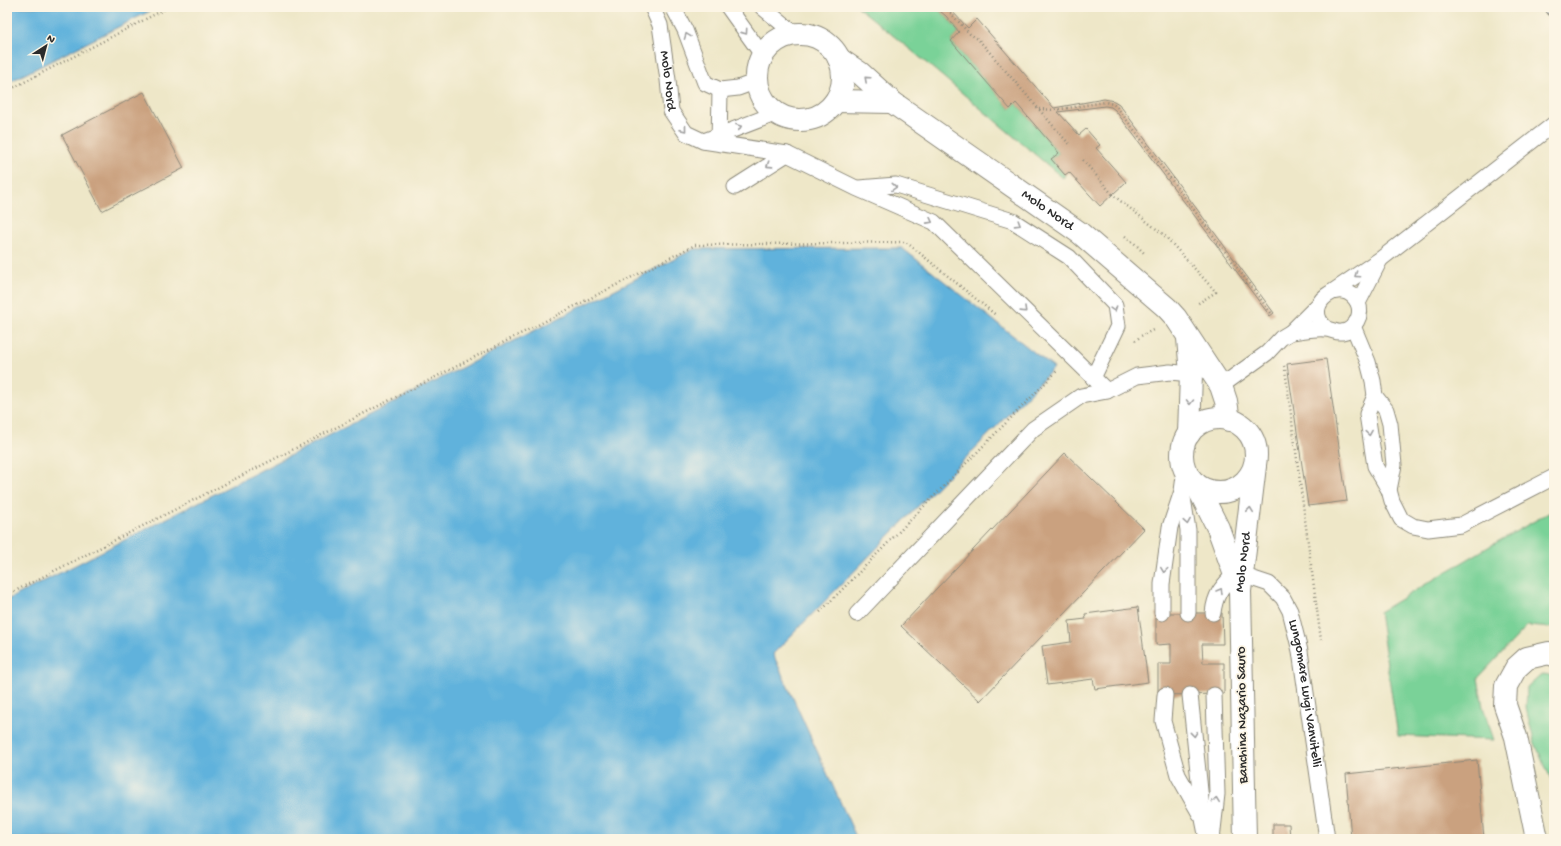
<svg xmlns="http://www.w3.org/2000/svg" width="1561" height="846" font-family="'Gochi Hand',sans-serif">
	<style>
		.green { fill: #7ad298; stroke: #527e62 }
		.water { fill: #61b2dc; stroke: #466e84 }
		.building { fill: #caa17f }
		.lines { fill: none; stroke-linecap: round; stroke-linejoin: round }
		.lane-casing { stroke: #8c897a; stroke-width: 17 }
		.street-casing { stroke: #8c897a; stroke-width: 24 }
		.path { stroke: #8c897a; stroke-width: 2.5; stroke-dasharray: 1 3; stroke-linecap: butt }
		.lane { stroke: #fff; stroke-width: 15 }
		.street { stroke: #fff; stroke-width: 22 }
		.oneway { stroke: #a0a0a0 }
		.labels { text-anchor: middle; dominant-baseline: central; stroke-width: 3.5; stroke-linejoin: round; paint-order: stroke }
		.street-label { font-size: 14px; fill: #2b2b2b; stroke: #fcf5e5 }
	</style>
	<rect width="100%" height="100%" fill="#fcf5e5"/>
	<filter id="ink" filterUnits="userSpaceOnUse"><feTurbulence type="fractalNoise" baseFrequency=".025" numOctaves="2"/><feDisplacementMap in="SourceGraphic" scale="8" xChannelSelector="R" yChannelSelector="G"/><feConvolveMatrix kernelMatrix="1 2 1 2 8 2 1 2 1" color-interpolation-filters="sRGB"/></filter>
	<filter id="wash" filterUnits="userSpaceOnUse"><feTurbulence type="fractalNoise" baseFrequency=".012" numOctaves="4" result="noise"/><feDisplacementMap in="SourceGraphic" scale="16" xChannelSelector="R" yChannelSelector="G"/><feGaussianBlur stdDeviation="0.9" result="paint"/><feColorMatrix in="noise" values="0 0 0 0 0 0 0 0 0 0 0 0 0 0 0 0 0 1.4 0 .05"/><feComposite in="paint" operator="in"/></filter>
	<g filter="url(#wash)">
		<rect width="100%" height="100%" fill="#eee7c8"/>
		<g class="green">
			<path d="M858 7H935L946 16 959 32 951 41 1010 109 1016 103 1059 153 1051 159 1065 175 1063 178 917 55Z"/>
			<path d="M1554 510V628L1527 626 1478 678 1483 707 1494 740 1398 736 1379 612 1490 546Z"/>
			<path d="M1540 675 1554 676V786L1534 741 1526 708 1527 687Z"/>
		</g>
		<g class="water">
			<path d="M7 7H158L7 83Z"/>
			<path d="M902 248 1054 368 773 654 857 839H7V600L694 249Z"/>
		</g>
		<g id="blocks">
			<g class="building">
				<path d="M935 7H948L968 28 977 19 1054 108 1104 99 1114 101 1119 104 1274 313 1270 316 1115 110 1111 107 1105 106 1058 112 1079 135 1086 129 1100 145 1096 148 1126 182 1100 206 1069 172 1065 175 1051 159 1059 153 1016 103 1010 109 951 41 959 32 946 16Z"/>
				<path d="M144 92 184 168 102 211 62 135Z"/>
				<path d="M1326 359 1347 501 1308 506 1287 364Z"/>
				<path d="M1065 453 1144 529 980 701 901 626Z"/>
				<path d="M1138 607 1148 682 1095 689 1093 679 1047 685 1042 646 1071 642 1069 621 1086 619 1085 614Z"/>
				<path d="M1156 613H1222L1223 644H1202L1203 663H1224V694L1158 695V664H1171V644L1156 645Z"/>
				<path d="M1477 760 1484 839H1351L1346 774Z"/>
				<path d="M1273 824H1289L1290 839H1273Z"/>
			</g>
		</g>
	</g>
	<g filter="url(#ink)">
		<use href="#blocks" fill-opacity="0" stroke="#8c897a" stroke-width="1"/>
		<g class="lines">
			<g class="lane-casing">
				<g id="lane">
					<path id="s1" d="M652 7 660 25 668 80 671 111 686 133 703 141 787 154 735 187"/>
					<path d="M673 7 685 30 705 83 720 90 738 88 757 81"/>
					<path d="M728 7 763 56"/>
					<path d="M762 7 796 35"/>
					<path d="M1553 7 1554 9"/>
					<path d="M704 141 777 113"/>
					<path d="M719 143 720 90"/>
					<path d="M787 154 856 188 934 222 1107 391"/>
					<path d="M859 188 896 185 1013 221 1069 257 1115 305 1118 326 1093 378"/>
					<path d="M1332 292 1382 258 1554 124"/>
					<path d="M1358 303 1380 260"/>
					<path d="M1353 326 1368 362 1373 381 1375 396 1367 414 1375 466 1389 490 1392 501 1401 519 1413 526 1428 529 1461 525 1554 477"/>
					<path d="M1291 332C1302 331 1314 328 1325 329 1331 329 1336 333 1342 332 1355 330 1363 315 1358 303 1343 273 1299 305 1326 328"/>
					<path d="M1221 386 1267 353 1281 338 1291 332 1319 304"/>
					<path d="M1375 396 1386 410 1390 424 1394 465 1389 490"/>
					<path d="M1185 469 1182 491 1188 530V613"/>
					<path id="s2" d="M1242 575 1269 584 1283 598 1290 611 1300 651 1327 839"/>
					<path d="M1162 613V584L1170 527 1181 494"/>
					<path d="M1213 613C1215 594 1222 587 1234 574"/>
					<path d="M857 614 1033 429 1081 396 1107 391 1137 376 1170 372 1191 374"/>
					<path d="M1165 695 1163 721 1178 775 1200 814"/>
					<path d="M1190 695 1203 819 1207 839"/>
					<path d="M1212 839 1217 794 1214 695"/>
				</g>
			</g>
			<g class="street-casing">
				<g id="street">
					<circle cx="800" cy="77" r="43"/>
					<path id="s3" d="M839 59 860 73 892 102 1080 233 1167 308 1176 318 1221 386 1226 401 1229 420"/>
					<path d="M836 101 892 102"/>
					<path d="M1188 338 1191 374 1189 434"/>
					<circle cx="1219" cy="455" r="37"/>
					<path d="M1196 484 1218 528 1239 586"/>
					<path id="s4" d="M1245 839 1240 591 1255 466"/>
					<path d="M1537 839 1516 737 1505 705 1506 686 1516 668 1527 658 1549 653 1554 655"/>
				</g>
			</g>
			<g class="path">
				<path d="M945 7 970 34 978 39 1069 144"/>
				<path d="M814 24 831 36"/>
				<path d="M7 91 169 7"/>
				<path d="M1039 109 1055 110 1105 102 1113 104 1117 107 1271 313"/>
				<path d="M1083 160 1113 195 1164 235 1216 292 1197 304"/>
				<path d="M1125 236 1135 244 1145 254"/>
				<path d="M1135 341 1141 336 1153 330"/>
				<path d="M1284 366 1285 369 1321 640"/>
				<path d="M7 595 695 245 906 242 997 316"/>
				<path d="M820 612 1057 371"/>
			</g>
			<use href="#lane" class="lane"/>
			<use href="#street" class="street"/>
		</g>
		<defs><path id="oneway-chevron" d="M-2-3.5L2.5 0L-2 3.5" fill="none" stroke-width="1.6" stroke-linecap="round" stroke-linejoin="round"/></defs>
		<g class="oneway">
			<use href="#oneway-chevron" transform="translate(745 32) rotate(55)"/>
			<use href="#oneway-chevron" transform="translate(687 36) rotate(-111)"/>
			<use href="#oneway-chevron" transform="translate(867 79) rotate(-138)"/>
			<use href="#oneway-chevron" transform="translate(739 127) rotate(-20)"/>
			<use href="#oneway-chevron" transform="translate(684 129) rotate(51)"/>
			<use href="#oneway-chevron" transform="translate(769 165) rotate(147)"/>
			<use href="#oneway-chevron" transform="translate(894 187) rotate(4)"/>
			<use href="#oneway-chevron" transform="translate(930 221) rotate(28)"/>
			<use href="#oneway-chevron" transform="translate(1018 224) rotate(32)"/>
			<use href="#oneway-chevron" transform="translate(1357 275) rotate(146)"/>
			<use href="#oneway-chevron" transform="translate(1114 309) rotate(72)"/>
			<use href="#oneway-chevron" transform="translate(1024 310) rotate(44)"/>
			<use href="#oneway-chevron" transform="translate(1190 402) rotate(91)"/>
			<use href="#oneway-chevron" transform="translate(1369 433) rotate(81)"/>
			<use href="#oneway-chevron" transform="translate(1250 510) rotate(-84)"/>
			<use href="#oneway-chevron" transform="translate(1187 522) rotate(81)"/>
			<use href="#oneway-chevron" transform="translate(1164 570) rotate(98)"/>
			<use href="#oneway-chevron" transform="translate(1220 591) rotate(-59)"/>
			<use href="#oneway-chevron" transform="translate(1194 734) rotate(84)"/>
			<use href="#oneway-chevron" transform="translate(1216 800) rotate(-84)"/>
		</g>
	</g>
	<g class="labels">
		<g class="street-label">
			<text stroke="none"><textPath href="#s1" startOffset="76">Molo Nord</textPath></text>
			<text stroke="none"><textPath href="#s3" startOffset="258">Molo Nord</textPath></text>
			<text stroke="none"><textPath href="#s4" startOffset="277">Molo Nord</textPath></text>
			<text stroke="none"><textPath href="#s2" startOffset="147">Lungomare Luigi Vanvitelli</textPath></text>
			<text transform="translate(1243 715) rotate(-91)">Banchina Nazario Sauro</text>
		</g>
	</g>
	<rect width="1561" height="846" fill="none" stroke="#fcf5e5" stroke-width="24"/>
	<g transform="translate(46 46) rotate(36)" stroke="#fcf5e5" stroke-width="3" paint-order="stroke">
	<path d="M0-3L7 15L0 10L-7 15Z" fill="#2b2b2b"/>
	<text y="-6" font-size="11" font-weight="bold" text-anchor="middle" fill="#2b2b2b">N</text>
	</g>
</svg>
